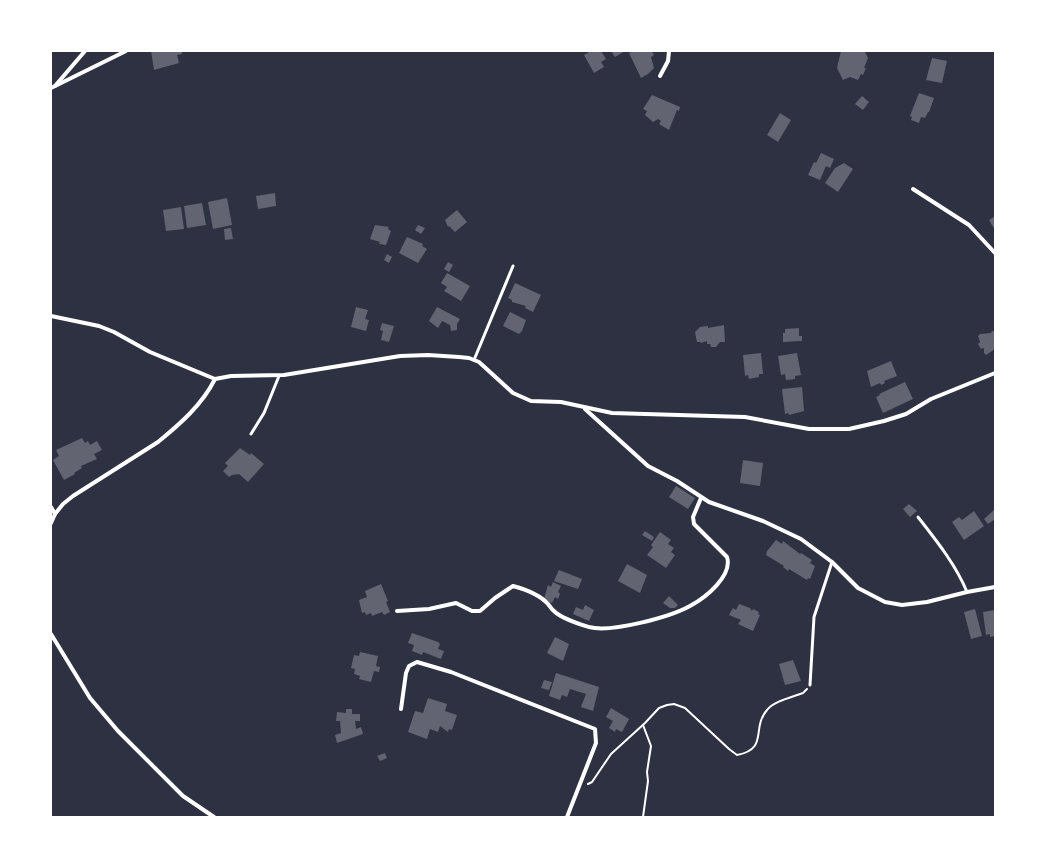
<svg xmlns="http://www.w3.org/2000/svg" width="1046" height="868" font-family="'Asap Condensed',sans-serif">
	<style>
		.building { fill: #626471 }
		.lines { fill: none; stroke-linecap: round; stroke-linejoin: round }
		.path { stroke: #fff; stroke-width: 2 }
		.service { stroke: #fff; stroke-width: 3 }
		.minor { stroke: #fff; stroke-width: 4 }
	</style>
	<rect width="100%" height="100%" fill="#2d3142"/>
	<g class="building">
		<path d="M151 51H182V54L177 55 179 63 154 70Z"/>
		<path d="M591 51H601L606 59 601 62 604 67 594 73 584 55Z"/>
		<path d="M611 51H625L615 57Z"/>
		<path d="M634 51H652L654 55 651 57 654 68 648 74 641 78 629 53Z"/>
		<path d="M841 51 865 52 868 58 864 68H866L863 75 861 74 858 80 850 77 843 80 837 68Z"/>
		<path d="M932 58 947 61 942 83 926 80Z"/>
		<path d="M919 93 934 98 929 112H928L925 118 921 117 919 123 911 120 912 117 910 116Z"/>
		<path d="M652 95 680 107 679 111 677 110 669 130 659 124 661 121 658 119 653 122 645 115 647 111 643 109Z"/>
		<path d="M862 96 869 102 863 110 855 104Z"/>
		<path d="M780 113 791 120 778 142 767 135Z"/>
		<path d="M821 153 834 159 830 168 826 166 820 180 808 175 814 162 816 163Z"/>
		<path d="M844 163 853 169 838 192 825 183 835 168Z"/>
		<path d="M275 193 276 206 258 209 256 196Z"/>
		<path d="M227 198 232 225 213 229 208 202Z"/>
		<path d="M202 203 206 225 187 228 184 206Z"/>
		<path d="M181 207 184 229 166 231 163 210Z"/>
		<path d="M457 210 467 222 455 232 449 226 448 227 445 220Z"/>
		<path d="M995 216V230L989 220Z"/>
		<path d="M375 225 389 227 388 229 391 231 386 245 379 244 380 242 370 239Z"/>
		<path d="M418 225 425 228 421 234 415 230Z"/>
		<path d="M231 228 233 239 225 240 224 229Z"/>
		<path d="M407 237 423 244 422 246 427 249 418 263 399 253Z"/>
		<path d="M387 254 392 257 389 263 384 260Z"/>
		<path d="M448 262 453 265 449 272 444 269Z"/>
		<path d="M447 273 470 286 461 301 444 291 447 287 441 283Z"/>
		<path d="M515 283 541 295 533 312 525 308 526 306 512 302V300L508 298Z"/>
		<path d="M356 307 368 310 365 319 369 320 366 331 351 327Z"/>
		<path d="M437 307 460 319 457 324V330L451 331 450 325 442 321 438 328 429 321Z"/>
		<path d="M510 312 526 320 522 331 519 334 503 326Z"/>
		<path d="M382 323 394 326 389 342 381 340 383 331 380 330Z"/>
		<path d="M724 325 725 342H720L716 347H711L710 344H707V341L701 343V342H697L695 332 700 327 708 326V328Z"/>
		<path d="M799 328V336H802V341L783 342V333H785V329Z"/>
		<path d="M992 331H995V349L986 355 984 353V348L981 349 978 344 980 342 978 336 980 334 991 333Z"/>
		<path d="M761 353 763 374H759V377L749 379 748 375 745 376 743 355Z"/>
		<path d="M797 353 801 375 795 376V379L786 380 785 374 781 375 778 356Z"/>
		<path d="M891 361 897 376 884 381 885 383 881 385 880 383 871 387 867 371Z"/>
		<path d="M905 382 913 399 883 413 876 397 880 395 879 394Z"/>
		<path d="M802 387 804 411 789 415 788 413 785 414 782 389Z"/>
		<path d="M82 438 85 443 88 441 90 445 97 441 102 450 94 454 97 459 81 466 82 468 74 473 75 474 64 480 53 460 59 456 56 450Z"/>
		<path d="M240 448 250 455 251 453 264 464 248 482 239 474 232 475 229 477 223 471 228 466 225 463Z"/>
		<path d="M743 460 763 463 760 486 740 483Z"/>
		<path d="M676 486 695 498 688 509 669 497Z"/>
		<path d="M909 504 917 511 910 517 903 509Z"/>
		<path d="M994 510 995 519 988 524 984 519Z"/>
		<path d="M974 511 984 526 964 540 952 522 959 517 962 520Z"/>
		<path d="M645 531 654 537 652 541 642 535Z"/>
		<path d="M660 532 671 540 668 544 674 548 671 552 675 555 666 568 647 555 653 547 651 545Z"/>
		<path d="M776 540 782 544 783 541 800 554 801 553 812 560 810 563 815 566 810 579 808 578 807 580 789 569 788 571 783 567 784 566 766 555 767 551Z"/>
		<path d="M627 564 647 575 640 593 618 581Z"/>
		<path d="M559 570 582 579 578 589 554 581Z"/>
		<path d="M553 582 561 586 558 592 560 594 558 599 555 597 552 603 544 599 548 585 551 587Z"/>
		<path d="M381 584 388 601 386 602 390 612 384 615 382 612 372 616 371 613 366 615 365 612 362 613 359 600 367 597 365 591Z"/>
		<path d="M669 596 678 605 675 608H670L663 603Z"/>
		<path d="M739 604 750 608 752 611 753 609 759 612 758 614 760 615 753 631 738 624 741 620 729 615 733 608 736 610Z"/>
		<path d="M585 605 594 610 589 621 573 614 576 607 583 610Z"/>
		<path d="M975 609 982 636 971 639 964 612Z"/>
		<path d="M995 610V636L990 637V634L986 635 983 612Z"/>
		<path d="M412 633 438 642 440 644 438 649 444 651 441 659 423 652 422 655 412 651 414 645 408 643Z"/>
		<path d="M555 637 569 644 563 661 547 653Z"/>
		<path d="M360 652 378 656 376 666 380 667 379 672 374 671 371 682 359 679 360 676 354 674 355 669 351 668 354 655 359 656Z"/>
		<path d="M793 660 801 681 785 685 779 664Z"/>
		<path d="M556 673 599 687 593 711 581 707 586 694 570 689 567 697 562 695 560 700 549 696Z"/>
		<path d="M544 680 552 682 549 690 541 688Z"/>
		<path d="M428 698 447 704 445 711 457 715 452 730 449 729 448 732 440 726 438 732 430 729 427 739 408 732 415 711 423 713Z"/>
		<path d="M611 708 629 719 622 732 616 729 615 732 609 728 613 721 606 717Z"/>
		<path d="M346 709H352V714H360V721H355L356 729 361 727 363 734 337 743 335 735 341 733 340 721H336L337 712 346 713Z"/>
		<path d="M385 753 387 758 380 761 377 756Z"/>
	</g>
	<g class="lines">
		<g class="path">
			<path d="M588 784 592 782 611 754 645 723 659 708 667 705 674 704 685 708 729 749 737 755C769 749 751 728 767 710 774 701 793 697 803 693L807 689"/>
			<path d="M643 817 648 781 647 772 651 746 643 725"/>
		</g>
		<g class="service">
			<path d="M474 360 513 266"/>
			<path d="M251 434 264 413 279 376"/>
			<path d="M918 517C936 540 956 565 967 592"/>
			<path d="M810 685 814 617 832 562"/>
		</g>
		<g class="minor">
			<path d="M660 76 668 61 669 51"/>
			<path d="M55 86 85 51"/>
			<path d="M51 88 126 51"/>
			<path d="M913 189 969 225 995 253"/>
			<path d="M51 316 99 326 114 332 150 352 215 379 231 376 284 375 400 356 428 355 459 357 469 358 479 362 513 393 531 401 561 402 612 413 745 417 809 429H849L884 421 906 414 931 399 995 373"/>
			<path d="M585 409 648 466 677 481 709 502 763 521 801 539 832 562 858 588 885 602 902 605 927 602 967 592 995 587"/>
			<path d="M51 507 55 514 51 523"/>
			<path d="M55 514 63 504 73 496 158 442C180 424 202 405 215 379"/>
			<path d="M397 611 429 609 456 603 472 611H480L495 598 513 586C524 589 540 595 548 604 550 606 551 609 554 611 562 619 579 624 589 627 611 633 670 617 690 606 705 598 733 576 727 557L694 524 693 517 701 498"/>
			<path d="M51 634 90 698 118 731 183 796 214 817"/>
			<path d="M401 709 406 673 409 666 417 662 451 672 595 729 596 743 567 817"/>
		</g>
	</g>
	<rect width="1046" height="868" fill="none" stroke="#ffffff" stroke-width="104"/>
</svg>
